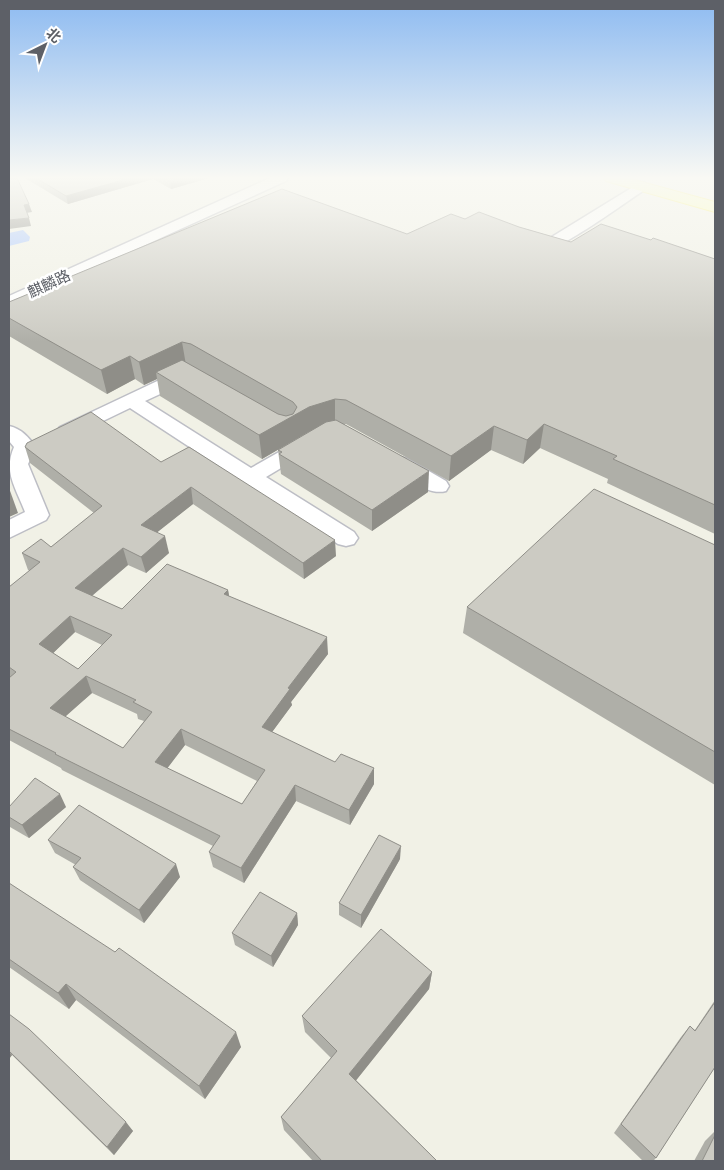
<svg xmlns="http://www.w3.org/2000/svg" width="724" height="1170" font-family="Rubik,'Noto Sans SC',sans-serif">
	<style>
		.water { fill: #a8c6ff }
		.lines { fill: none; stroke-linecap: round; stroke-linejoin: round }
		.minor-casing { stroke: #bdbec5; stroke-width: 3 }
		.major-casing { stroke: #fcf153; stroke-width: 2 }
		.minor { fill: #fff; fill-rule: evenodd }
		.major { fill: #fbffad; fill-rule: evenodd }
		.wall { fill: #afafa8; fill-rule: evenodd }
		.shaded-wall { fill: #8f8e88 }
		.building { fill: #cccbc3; stroke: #8f8e88; fill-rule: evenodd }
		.labels { text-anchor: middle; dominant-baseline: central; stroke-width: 5; stroke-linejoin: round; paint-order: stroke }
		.far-street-label { font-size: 15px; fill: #5d6067; stroke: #fff }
	</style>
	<rect width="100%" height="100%" fill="#f1f1e6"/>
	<path class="water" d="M23 230 30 237 29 241 9 246V233Z"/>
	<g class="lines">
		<g class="minor-casing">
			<g id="minor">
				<path d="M270 178H288L286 181 9 307V296Z"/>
				<path d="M641 182 646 183 648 186 646 189C624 203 563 249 540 252 534 253 523 249 519 244L522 241 527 239 538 243 550 238Z"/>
				<path d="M187 367 194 369 197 374 195 378 145 401 251 468 302 439 309 437 316 439 319 443 316 447 266 477 354 532 358 538 354 544 346 546 338 544 130 408 74 435 67 437 60 435 57 431 60 427Z"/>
				<path d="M9 426C22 429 28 437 36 447L28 464 49 515 46 520 9 538V520L25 512C16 488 3 472 14 447L9 441Z"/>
				<path d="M400 457 408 459 446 481 449 486 446 491C428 496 408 478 392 469L389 464 392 459Z"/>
			</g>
		</g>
		<g class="major-casing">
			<path id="major" d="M604 178H627L715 202V212L606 181Z"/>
		</g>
		<use href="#minor" class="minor"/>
		<use href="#major" class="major"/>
	</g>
	<g class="wall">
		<path d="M25 178H209L171 189 153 179 68 204Z"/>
		<path d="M465 219 519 227 571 242 651 240 715 259V534L607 483 608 479 540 448 523 464 491 450 449 481 346 424H344L428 492 372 531 281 474 278 450 312 430 262 459 160 396 157 379 144 385 135 379 107 394 9 336V302L407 234Z"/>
		<path d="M25 447 161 462 336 556 304 579 193 504 157 532 169 553 146 573 128 565 92 596 122 609 228 590 229 596 328 654 291 702 292 705 272 732 374 784 350 825 296 801 244 883 213 867 209 852 213 846 62 770 61 768 9 740V587L30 571 28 570 22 553 51 547 94 513 30 463ZM75 632 102 645 78 669 53 653ZM92 693 137 714 138 719 144 721 123 748 65 716ZM185 745 257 781 242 804 167 768Z"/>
		<path d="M715 545V785L463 633 467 607Z"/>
		<path d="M9 807H66L29 838 10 827 9 825Z"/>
		<path d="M48 840 180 877 144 923 80 880 73 867 76 865 55 853Z"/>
		<path d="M400 859 361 928 339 915V903Z"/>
		<path d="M9 883 241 1047 205 1099 76 1000 69 1009 9 967Z"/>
		<path d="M297 913 298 925 273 967 235 945 232 933Z"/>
		<path d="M432 972 429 989 356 1080 437 1161H313L284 1130 281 1117 331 1058 305 1032 302 1016Z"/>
		<path d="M715 1000V1067L656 1158 653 1161H643L614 1133 681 1037 690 1026 695 1030Z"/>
		<path d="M9 1014 133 1131 114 1155 12 1055 9 1059Z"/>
		<path d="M715 1131V1161H694L705 1141Z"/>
	</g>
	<g class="shaded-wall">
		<path d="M130 178H152L153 179 68 204 66 196Z"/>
		<path d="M181 178H209L171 189 170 181Z"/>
		<path d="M29 204 32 212 26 213 24 205Z"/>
		<path d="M29 218 31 226 9 229V220Z"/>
		<path d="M182 342 186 365 156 372 157 379 144 385 139 362Z"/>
		<path d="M130 356 135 379 107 394 101 370Z"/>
		<path d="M335 399V423L310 431 262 459 259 435 309 407Z"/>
		<path d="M544 424 540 448 523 464 527 440Z"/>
		<path d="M494 426 491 450 449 481 451 456Z"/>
		<path d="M429 471 428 492 372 531V510Z"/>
		<path d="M191 487 193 504 145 542 141 525Z"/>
		<path d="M9 488 18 513 9 517Z"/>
		<path d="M165 536 169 553 146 573 141 557Z"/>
		<path d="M335 540 336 556 304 579 303 563Z"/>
		<path d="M123 548 128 565 81 605 75 588Z"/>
		<path d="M228 590 231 606 224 594Z"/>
		<path d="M70 616 75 632 46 660 39 644Z"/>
		<path d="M327 637 328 654 291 702 292 705 264 743 262 727 288 688Z"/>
		<path d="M86 676 92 693 57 724 50 708Z"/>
		<path d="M181 729 185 745 160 778 155 762Z"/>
		<path d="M374 768V784L350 825 349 810Z"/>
		<path d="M295 785 296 801 244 883 241 868Z"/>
		<path d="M60 794 66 807 29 838 22 825Z"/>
		<path d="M401 846 400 859 361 928V915Z"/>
		<path d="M176 864 180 877 144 923 139 910Z"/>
		<path d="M297 913 298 925 273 967 271 956Z"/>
		<path d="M432 972 429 989 350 1088 349 1074Z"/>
		<path d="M66 984 76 1000 69 1009 58 993Z"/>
		<path d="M236 1032 241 1047 205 1099 199 1086Z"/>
		<path d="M9 1052 12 1055 9 1059Z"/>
		<path d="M126 1122 133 1131 114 1155 107 1147Z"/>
	</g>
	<g class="building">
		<path d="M9 178H17L29 204 24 205 29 218 9 220Z"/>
		<path d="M36 178H130L66 196Z"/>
		<path d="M164 178H181L170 181Z"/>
		<path d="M282 189 407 234 451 214 465 219 479 212 519 227 571 242 601 224 651 240 653 238 715 259V505L613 459 617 456 544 424 527 440 494 426 451 456 346 400 335 399 309 407 259 435 156 372 182 360 278 414 286 416 293 414 297 407 293 402 191 344 182 342 139 362 130 356 101 370 9 318V302Z"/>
		<path d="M91 412 161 462 189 447 335 540 303 563 191 487 141 525 165 536 141 557 123 548 75 588 122 609 167 564 228 590 224 594 327 637 288 688 290 689 262 727 335 762 341 754 374 768 349 810 295 785 241 868 209 852 220 836 55 754 56 753 9 729V678L16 672 9 667V587L40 562 22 553 41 539 51 547 102 506 25 447 27 443ZM70 616 112 635 78 669 39 644ZM86 676 136 700 133 702 152 712 123 748 50 708ZM181 729 265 770 242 804 155 762Z"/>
		<path d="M336 420 429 471 372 510 279 454 282 452 278 450 326 422Z"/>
		<path d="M594 489 715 545V752L467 607Z"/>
		<path d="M35 778 60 794 22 825 9 817V807Z"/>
		<path d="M79 805 176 864 139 910 73 867 81 858 48 840Z"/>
		<path d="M379 835 401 846 361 915 339 903Z"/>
		<path d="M9 883 115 952 119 948 236 1032 199 1086 66 984 58 993 9 959Z"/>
		<path d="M260 892 297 913 271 956 232 933Z"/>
		<path d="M381 929 432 972 349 1074 437 1161H322L281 1117 337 1051 302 1016Z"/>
		<path d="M715 1002V1067L656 1158 621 1124 690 1026 695 1031Z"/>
		<path d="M9 1014 29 1029 126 1122 107 1147 9 1051Z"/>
		<path d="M715 1135V1161H702Z"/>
	</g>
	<linearGradient id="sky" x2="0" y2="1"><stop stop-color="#8ebbf1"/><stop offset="0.52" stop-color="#f9f9f4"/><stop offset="1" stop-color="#f9f9f4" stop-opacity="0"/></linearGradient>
	<rect width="724" height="342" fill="url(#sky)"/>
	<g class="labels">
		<g class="far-street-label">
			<text transform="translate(49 284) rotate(-25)">麒麟路</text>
		</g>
	</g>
	<rect width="724" height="1170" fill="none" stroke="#5d6067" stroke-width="20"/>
	<g transform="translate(45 45) rotate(42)" stroke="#ffffff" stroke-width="4" paint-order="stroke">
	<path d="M0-4L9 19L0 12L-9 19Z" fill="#5d6067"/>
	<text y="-8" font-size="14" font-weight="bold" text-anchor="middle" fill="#5d6067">北</text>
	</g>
</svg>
